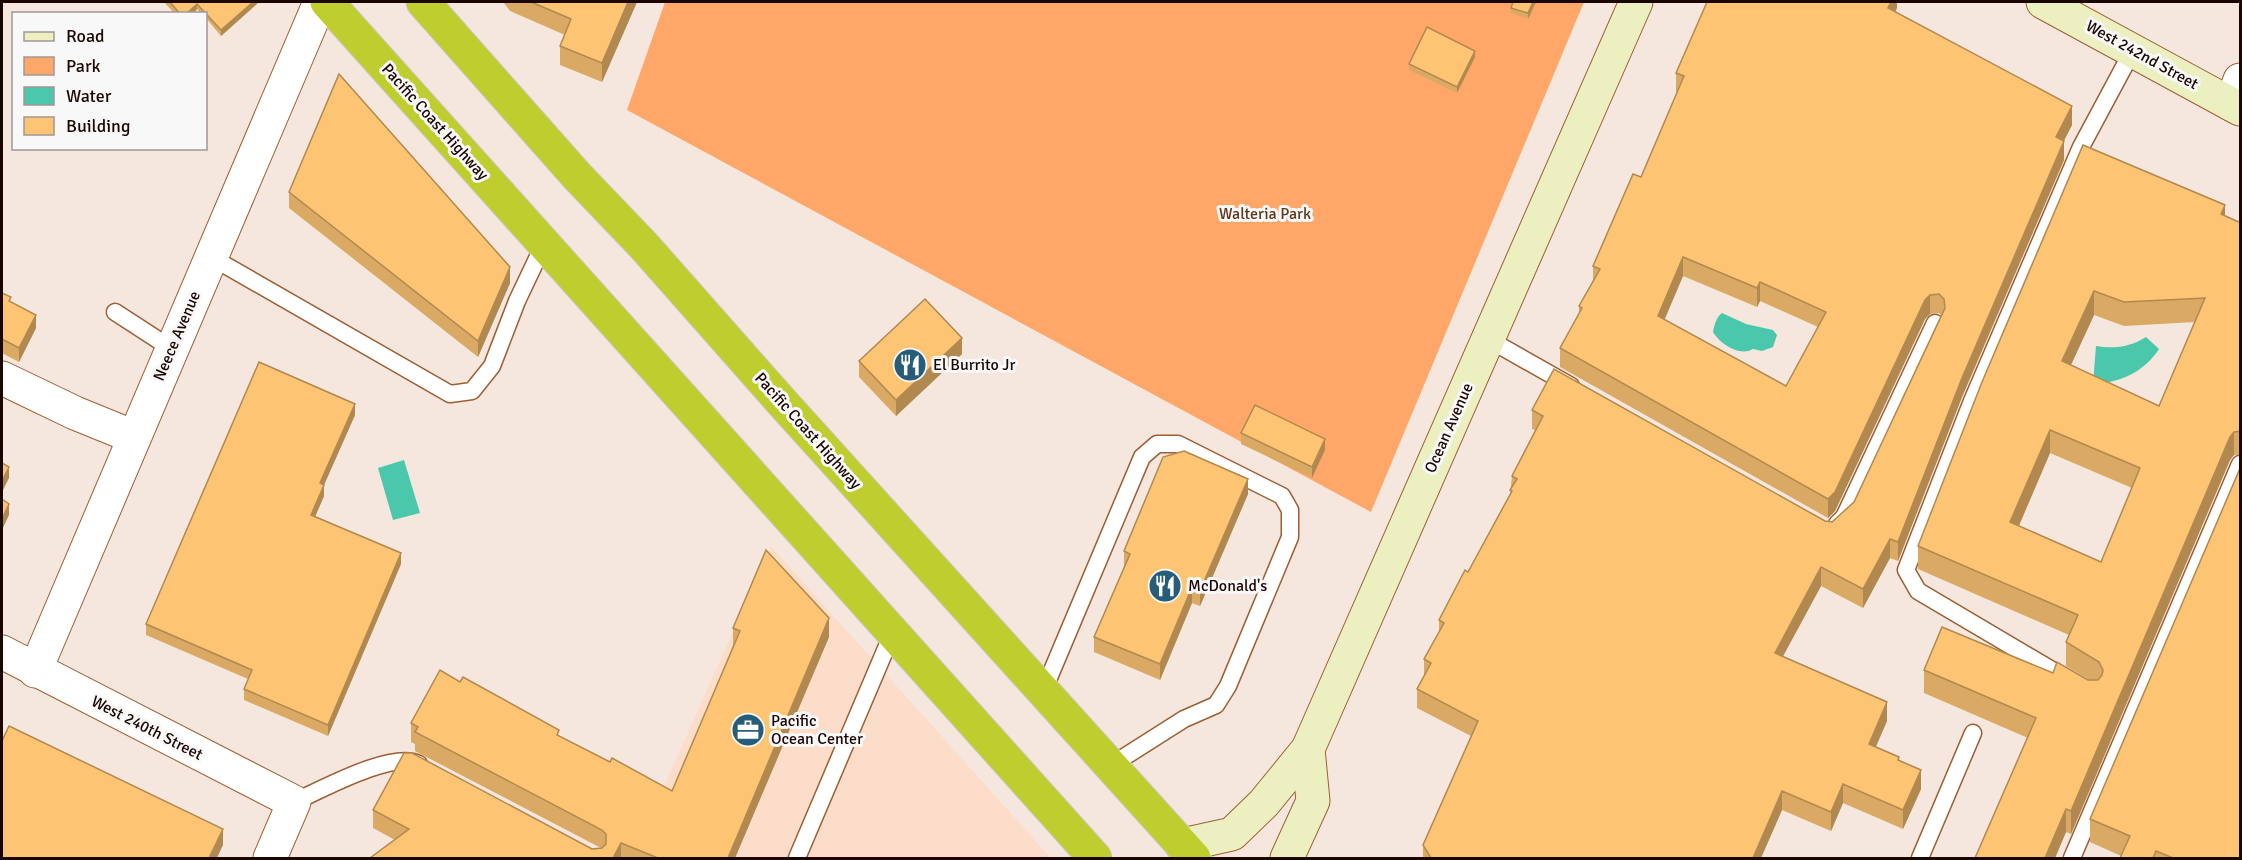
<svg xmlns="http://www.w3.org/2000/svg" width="2242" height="860" font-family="Signika,sans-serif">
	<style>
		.built { fill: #fcddc9 }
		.green { fill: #fea769 }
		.water { fill: #4bc8ab }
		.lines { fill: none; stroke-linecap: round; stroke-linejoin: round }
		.lane-casing { stroke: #9d5f31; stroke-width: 19 }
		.street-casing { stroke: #9d5f31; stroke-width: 35 }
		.secondary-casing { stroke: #9d5f31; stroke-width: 35 }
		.highway-casing { stroke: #cdc8c7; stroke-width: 35 }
		.lane { stroke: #fff; stroke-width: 16 }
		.street { stroke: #fff; stroke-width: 33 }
		.secondary { stroke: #ecf0c1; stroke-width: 33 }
		.highway { stroke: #bfcd2f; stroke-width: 33 }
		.wall { fill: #daa963; fill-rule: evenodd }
		.shaded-wall { fill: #b18950 }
		.building { fill: #fdc473; stroke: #b18950; stroke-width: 1.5; fill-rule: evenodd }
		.labels { text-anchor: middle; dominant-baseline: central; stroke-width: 6; stroke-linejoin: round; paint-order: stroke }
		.street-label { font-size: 16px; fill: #1b0500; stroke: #f8f8f8 }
		.park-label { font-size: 16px; fill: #5e3619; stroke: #f8f8f8 }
		.poi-label { font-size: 16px; fill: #1b0500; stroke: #f8f8f8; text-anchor: start }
	</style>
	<rect width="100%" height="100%" fill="#f6e7de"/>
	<path class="built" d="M771 546 1051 858H632Z"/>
	<path class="green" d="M665 2H1584L1371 512 627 110Z"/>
	<g class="water">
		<path d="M1722 313 1746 324 1773 330 1777 335 1773 347 1762 351 1753 349C1740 357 1720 344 1713 332 1714 325 1717 316 1722 313Z"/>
		<path d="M2146 337 2159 349C2144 372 2120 383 2093 384L2096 346C2115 349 2130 347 2146 337Z"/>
		<path d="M404 460 420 513 393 520 378 468Z"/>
	</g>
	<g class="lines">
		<g class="lane-casing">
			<g id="lane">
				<path d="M211 257 450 394 472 391 492 366 517 301 544 244"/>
				<path d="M115 312 172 349"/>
				<path d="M1488 339 1571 386"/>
				<path d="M1837 524 1844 517 1935 323"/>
				<path d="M2072 682 1918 591 1906 570 1972 401 2081 147 2133 50"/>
				<path d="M1043 692 1142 457 1157 444H1178L1282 496 1290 510V537L1228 686 1216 705 1184 719 1110 766"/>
				<path d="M294 802C321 790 393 750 419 764"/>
				<path d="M797 858 893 632"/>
				<path d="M1920 858 1973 733"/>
				<path d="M2072 858 2240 464"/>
			</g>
		</g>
		<g class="street-casing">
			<g id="street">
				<path d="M2231 104 2240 80"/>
				<path d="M2 378 75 413 134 437"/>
				<path d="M2 652 294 802 270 858"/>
				<path d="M35 671 320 2"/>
			</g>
		</g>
		<g class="secondary-casing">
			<g id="secondary">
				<path d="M2043 2 2240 109"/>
				<path d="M1182 845 1232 834 1264 803 1308 749"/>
				<path d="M1287 858 1313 801 1308 749 1636 2"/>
			</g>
		</g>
		<g class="highway-casing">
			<g id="highway">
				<path d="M327 2 1095 858"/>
				<path d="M423 2 577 176 644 246 780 400 1194 858"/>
			</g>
		</g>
		<use href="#lane" class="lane"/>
		<use href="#street" class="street"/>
		<use href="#secondary" class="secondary"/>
		<use href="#highway" class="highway"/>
	</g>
	<g class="wall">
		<path d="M164 2H259L221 36 206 18V14H201L197 9 193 14H175Z"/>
		<path d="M503 2H637L602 82 560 65V46L565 35 510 11Z"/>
		<path d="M1513 2H1536L1528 19 1511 13V8Z"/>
		<path d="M1897 2V8L1895 11 2072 125 2064 141V160L1962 397 1898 561 1890 558 1863 608 1821 586 1783 656 1887 721 1875 747 1899 761 1921 789 1903 829 1843 803 1831 831 1782 810 1761 858H1423V845L1471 736 1417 708V689L1424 675V659L1439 633V620L1468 572 1510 494 1512 476 1535 430 1532 429V410L1825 521 1832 522 1854 502 1941 315 1939 313 1930 314 1925 319 1835 511 1828 518 1560 367V348L1579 313V306L1593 281V266L1641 177 1678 92H1676V73ZM1683 276 1757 307 1760 301 1818 327 1786 386 1664 320Z"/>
		<path d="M1475 57 1457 93 1409 70V64Z"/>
		<path d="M2083 145 2225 216 2241 223V455H2234L2230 460 2071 834 2066 832 2055 858H1975L2028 738 1924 693V670L2053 673 2090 680 2066 666V642L2069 635 1918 569V546ZM2094 315 2124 326 2195 322 2159 406 2071 365ZM2050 453 2132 488 2101 562 2019 526Z"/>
		<path d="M289 192 510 283 478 357 289 208Z"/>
		<path d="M2 293 36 328 19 362 2 353Z"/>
		<path d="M962 354 896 416 859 377V361Z"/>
		<path d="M355 415 324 485V496L315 517 401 564 328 736 244 700V689L248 679 146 635V624Z"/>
		<path d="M1241 433 1325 450 1312 478 1241 444Z"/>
		<path d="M1248 494 1200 606 1192 603 1160 680 1094 652V637L1124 567V551Z"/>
		<path d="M733 628 829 637 735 858H370L395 840 373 828V810L592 849 601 848 415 751V744L411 742V723L559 736 610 762 672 791 733 646Z"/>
		<path d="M2090 819 2241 858H2120L2121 856 2090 842Z"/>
	</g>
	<g class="shaded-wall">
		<path d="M253 2H259L221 36V30Z"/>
		<path d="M628 2H637L602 82V63Z"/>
		<path d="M1533 2H1536L1528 19V13Z"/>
		<path d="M1891 2H1897V8L1888 27V8Z"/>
		<path d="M197 4V9L193 14H186Z"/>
		<path d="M1475 51V57L1457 93V87Z"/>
		<path d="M2072 106V125L2056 156V137Z"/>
		<path d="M2064 141V160L1962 397 1898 561V542L1962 378Z"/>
		<path d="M2225 205V229L2221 214Z"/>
		<path d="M1683 257V276L1658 335V316Z"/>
		<path d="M510 267V283L478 357V341Z"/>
		<path d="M1760 282V301L1757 307V288Z"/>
		<path d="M2094 291V315L2062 384V361Z"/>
		<path d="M1930 295V314L1925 319 1835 511 1828 518V499L1925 300Z"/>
		<path d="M36 315V328L19 362V348Z"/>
		<path d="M962 338V354L896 416V400Z"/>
		<path d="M355 404V415L320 494V483Z"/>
		<path d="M2050 430V453L2010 546V522Z"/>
		<path d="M2234 432V455L2230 460 2071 834V811L2230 437Z"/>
		<path d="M1325 439V450L1312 478V467Z"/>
		<path d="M9 467V478L2 492V481Z"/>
		<path d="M1248 479V494L1200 606V591Z"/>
		<path d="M324 485V496L311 526V515Z"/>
		<path d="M9 504V515L2 530V519Z"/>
		<path d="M1890 539V558L1863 608V589Z"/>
		<path d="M401 553V564L328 736V725Z"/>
		<path d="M1821 567V586L1775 671V653Z"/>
		<path d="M1192 587V603L1160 680V664Z"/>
		<path d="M829 618V637L735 858H728Z"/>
		<path d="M1887 702V721L1869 763V744Z"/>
		<path d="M1921 770V789L1903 829V810Z"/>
		<path d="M1843 784V803L1831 831V812Z"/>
		<path d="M1782 791V810L1761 858H1753Z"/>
		<path d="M2066 809V832L2055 858H2045Z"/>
		<path d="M223 829V845L217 858H209Z"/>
		<path d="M621 843V858H613Z"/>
	</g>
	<g class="building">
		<path d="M170 2H253L221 30 197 4 186 14H180Z"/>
		<path d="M531 2H628L602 63 560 46 571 19Z"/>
		<path d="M1513 2H1533L1528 13 1511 8Z"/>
		<path d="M1707 2H1891L1888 8 2072 106 2056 137 2064 141 1962 378 1898 542 1890 539 1863 589 1821 567 1775 653 1887 702 1869 744 1899 757 1898 760 1921 770 1903 810 1843 784 1831 812 1782 791 1753 858H1431L1423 845 1478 721 1417 689 1431 663 1424 659 1444 623 1439 620 1465 570 1468 572 1512 491 1510 490 1517 479 1512 476 1543 416 1532 410 1554 369 1825 521 1832 522 1854 502 1945 308 1944 299 1939 294 1930 295 1925 300 1835 492 1828 499 1560 348 1582 308 1579 306 1600 269 1593 266 1633 174 1641 177 1684 76 1676 73ZM1683 257 1757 288 1760 282 1826 312 1786 386 1658 316Z"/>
		<path d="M1427 27 1475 51 1457 87 1409 64Z"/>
		<path d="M339 74 510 267 478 341 289 192Z"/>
		<path d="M2083 145 2225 205 2221 214 2241 223V431L2234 432 2230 437 2071 811 2066 809 2045 858H1975L2036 718 1924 670 1942 627 2053 673 2057 662 2088 680H2098L2102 675 2103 670 2099 662 2066 642 2078 615 1918 546 1982 382ZM2094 291 2124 302 2205 298 2159 406 2062 361ZM2050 430 2140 468 2101 562 2010 522Z"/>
		<path d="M2 293 11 297 9 301 36 315 19 348 2 339Z"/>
		<path d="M925 299 962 338 896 400 859 361Z"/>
		<path d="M259 362 355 404 320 483 324 485 311 515 401 553 328 725 244 689 252 670 146 624Z"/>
		<path d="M1255 405 1325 439 1312 467 1241 433Z"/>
		<path d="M1184 451 1248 479 1200 591 1192 587 1160 664 1094 637 1130 554 1124 551 1163 457Z"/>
		<path d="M2 463 9 467 2 481Z"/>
		<path d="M2241 466V858H2173L2156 851 2153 858H2120L2130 836 2090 819Z"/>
		<path d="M2 499 9 504 2 519Z"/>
		<path d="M766 550 829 618 728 858H658L621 843 613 858H370L409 829 373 810 404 753H412L592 849 602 848 606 844V834L602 830 415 732 418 727 411 723 440 670 460 682 463 677 559 730 557 735 610 762 612 758 672 791 740 631 733 628Z"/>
		<path d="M9 726 223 829 209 858H2V741Z"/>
	</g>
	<defs>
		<g id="restaurant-disc" transform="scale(1.725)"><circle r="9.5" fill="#285d79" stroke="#f8f8f8"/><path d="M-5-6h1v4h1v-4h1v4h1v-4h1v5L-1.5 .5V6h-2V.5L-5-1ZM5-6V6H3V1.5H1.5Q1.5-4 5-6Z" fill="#fff"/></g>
		<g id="office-disc" transform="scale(1.725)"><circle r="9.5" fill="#285d79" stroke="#f8f8f8"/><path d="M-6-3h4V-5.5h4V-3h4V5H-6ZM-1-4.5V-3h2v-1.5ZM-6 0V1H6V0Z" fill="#fff"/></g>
	</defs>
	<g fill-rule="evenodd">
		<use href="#restaurant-disc" x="910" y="365"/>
		<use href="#restaurant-disc" x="1165" y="586"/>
		<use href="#office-disc" x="748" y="730"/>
	</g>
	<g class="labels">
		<g class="street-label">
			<text transform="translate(2142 55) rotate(29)">West 242nd Street</text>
			<text transform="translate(435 122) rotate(48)">Pacific Coast Highway</text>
			<text transform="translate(177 336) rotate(-67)">Neece Avenue</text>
			<text transform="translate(1449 428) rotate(-66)">Ocean Avenue</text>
			<text transform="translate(808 431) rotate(48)">Pacific Coast Highway</text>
			<text transform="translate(147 728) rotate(27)">West 240th Street</text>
		</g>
		<g class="park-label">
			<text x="1265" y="214">Walteria Park</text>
		</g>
		<g class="poi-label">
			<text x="933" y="365">El Burrito Jr</text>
			<text x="1188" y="586">McDonald's</text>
			<text x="771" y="721">Pacific<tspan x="771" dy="18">Ocean Center</tspan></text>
		</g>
	</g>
	<rect width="2242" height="860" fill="none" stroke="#1b0500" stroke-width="6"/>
	<rect x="12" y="12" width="195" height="138" fill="#f8f8f8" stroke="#a09795" stroke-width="1.5"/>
	<rect x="24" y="32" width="30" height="9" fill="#ecf0c1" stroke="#a09795" stroke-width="1.5"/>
	<text x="66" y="42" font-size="18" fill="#1b0500">Road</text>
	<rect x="24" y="57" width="30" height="18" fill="#fea769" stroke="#a09795" stroke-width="1.5"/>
	<text x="66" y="72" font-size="18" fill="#1b0500">Park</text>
	<rect x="24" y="87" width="30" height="18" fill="#4bc8ab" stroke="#a09795" stroke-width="1.5"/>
	<text x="66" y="102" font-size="18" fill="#1b0500">Water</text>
	<rect x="24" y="117" width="30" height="18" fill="#fdc473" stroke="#a09795" stroke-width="1.5"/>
	<text x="66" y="132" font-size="18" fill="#1b0500">Building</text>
</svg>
